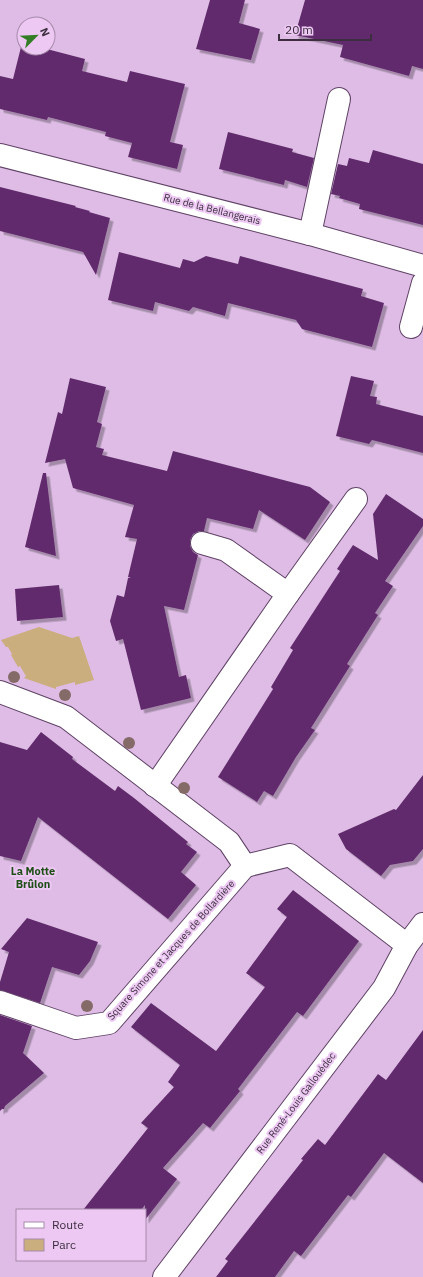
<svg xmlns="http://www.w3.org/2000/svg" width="423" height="1277" font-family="'IBM Plex Sans',sans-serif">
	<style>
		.green { fill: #cbae7d }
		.building { fill: #612c6c; filter: url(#shadow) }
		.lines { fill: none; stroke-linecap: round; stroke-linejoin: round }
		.minor-casing { stroke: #5f4265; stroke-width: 24 }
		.minor { stroke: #fff; stroke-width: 22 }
		.tree { fill: #856b68 }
		.labels { text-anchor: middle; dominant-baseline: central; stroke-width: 4; stroke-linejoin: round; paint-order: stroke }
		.street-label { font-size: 10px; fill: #3c2e3f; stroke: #ecc8f2 }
		.neighbourhood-label { font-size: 11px; font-weight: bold; fill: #1f4e17; stroke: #ecc8f2 }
	</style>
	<defs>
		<filter id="shadow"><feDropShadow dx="3.5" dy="3.5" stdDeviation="0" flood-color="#0004"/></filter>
	</defs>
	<rect width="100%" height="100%" fill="#debce5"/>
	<path class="green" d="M39 627 72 638 79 636 94 680 75 685V682L56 687V689L24 678 26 676 20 666 18 667 11 655 12 654 8 647H6L1 640Z"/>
	<g class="building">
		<path d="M210 0H245L239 23 260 29 251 60 196 49Z"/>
		<path d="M305 0H423V69L412 66 409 76 340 57 343 45 295 35Z"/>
		<path d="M22 43H24V48H43L85 59 82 71 127 82 130 71 185 84 170 142 183 145 177 169 128 157 132 143 105 136 106 132 48 117 47 120 0 109V76L13 79Z"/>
		<path d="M228 132 293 149 292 152 314 158 307 187 285 180 284 185 219 169Z"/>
		<path d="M373 150 423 164V225L359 209 360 204 339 198 340 196 331 194 338 164 347 166 349 158 369 163Z"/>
		<path d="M0 187 76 206 75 207 90 211 89 212 110 218 96 275 83 252 0 231Z"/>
		<path d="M119 252 180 268 183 259 194 262 206 256 238 264 240 256 363 289 361 296 384 303 372 347 302 329 296 320 228 303 225 316 193 307 189 311 155 302 153 311 108 300Z"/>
		<path d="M351 376 374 381 370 396 377 397 376 404 423 416V453L372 440 369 444 336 436Z"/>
		<path d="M70 378 106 387 97 422 102 424 96 447 104 449 102 455 167 471 173 451 310 487 330 502 305 540 259 510 253 529 207 518 204 531H199L193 534 190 540V546L193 552 198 555 184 610 164 606 179 677 186 675 191 698 141 710 123 639 116 641 110 621 117 595 124 597 128 578H131L128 577 137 539 125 537 134 505 73 488 65 459 45 463 58 412 62 414Z"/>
		<path d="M43 473H46L56 556 25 547Z"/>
		<path d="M386 494 423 519V526L385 581 393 586 375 613 378 615 347 664 350 666 311 728 315 730 296 757 273 796 264 791 257 802 218 777 273 689 271 687 293 650 290 648 340 571 337 569 353 545 378 560 373 514Z"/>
		<path d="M59 585 63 617 17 621 15 589Z"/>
		<path d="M41 732 73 757 72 759 115 791 118 786 134 798 188 842 186 844 197 852 181 872 196 885 168 919 38 817 21 861 0 856V742L27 750Z"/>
		<path d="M423 775V849L413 861 390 865 381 876 346 849 338 834 394 809 396 810Z"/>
		<path d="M293 890 359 941 303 1016 297 1012 238 1089 240 1091 210 1128 203 1123 163 1168 177 1179 145 1220V1205L141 1210H83L148 1128 141 1123 174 1087 168 1082 180 1065 131 1027 151 1003 216 1051 265 987 246 973 287 917 277 909Z"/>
		<path d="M27 918 98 942 90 961 79 975 52 967 40 1003 0 990V982L9 952 1 949Z"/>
		<path d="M0 1015 32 1026 23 1053 44 1073 5 1106 4 1109H2L0 1111Z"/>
		<path d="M423 1030V1183L384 1153 351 1197 348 1195 301 1256 294 1251 275 1277H216L228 1261 225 1259 303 1160 301 1159 318 1139 325 1145 378 1074 386 1080Z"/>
	</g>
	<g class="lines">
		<g class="minor-casing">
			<g id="minor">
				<path d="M0 155 310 234 423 266"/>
				<path d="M310 234 339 99"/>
				<path d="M411 327 423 283"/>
				<path d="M202 543 226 550 288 594"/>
				<path d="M0 692 66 717 229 842 245 866 290 855 407 945"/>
				<path d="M155 786 288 594 356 499"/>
				<path d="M0 1002 76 1028 109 1023 245 866"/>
				<path d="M164 1277 384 988 407 945 423 924"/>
			</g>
		</g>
		<use href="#minor" class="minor"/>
	</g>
	<g class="tree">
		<circle cx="14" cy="677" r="6"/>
		<circle cx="65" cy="695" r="6"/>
		<circle cx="129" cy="743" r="6"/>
		<circle cx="184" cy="788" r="6"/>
		<circle cx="87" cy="1006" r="6"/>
	</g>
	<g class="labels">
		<g class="street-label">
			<text transform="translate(212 209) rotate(14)">Rue de la Bellangerais</text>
			<text transform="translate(171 950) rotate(-48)">Square Simone et Jacques de Bollardière</text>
			<text transform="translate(296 1103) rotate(-53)">Rue René-Louis Gallouédec</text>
		</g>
		<g class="neighbourhood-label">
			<text x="33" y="871">La Motte<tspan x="33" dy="13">Brûlon</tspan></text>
		</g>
	</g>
	<rect x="16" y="1209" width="130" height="52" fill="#ecc8f2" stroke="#a68aaa"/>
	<rect x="24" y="1222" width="20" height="6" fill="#ffffff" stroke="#a68aaa"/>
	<text x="52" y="1229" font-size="12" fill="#3c2e3f">Route</text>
	<rect x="24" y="1239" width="20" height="12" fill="#cbae7d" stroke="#a68aaa"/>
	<text x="52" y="1249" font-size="12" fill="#3c2e3f">Parc</text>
	<g transform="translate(36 36) rotate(66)"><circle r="19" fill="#ecc8f2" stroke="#a68aaa"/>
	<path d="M0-3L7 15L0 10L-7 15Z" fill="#327d25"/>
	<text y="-6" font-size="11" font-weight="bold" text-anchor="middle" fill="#3c2e3f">N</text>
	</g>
	<path d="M279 34v6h92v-6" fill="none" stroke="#3c2e3f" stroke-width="2"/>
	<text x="285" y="34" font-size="12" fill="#3c2e3f" stroke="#ecc8f2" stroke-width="3" paint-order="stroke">20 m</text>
</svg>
